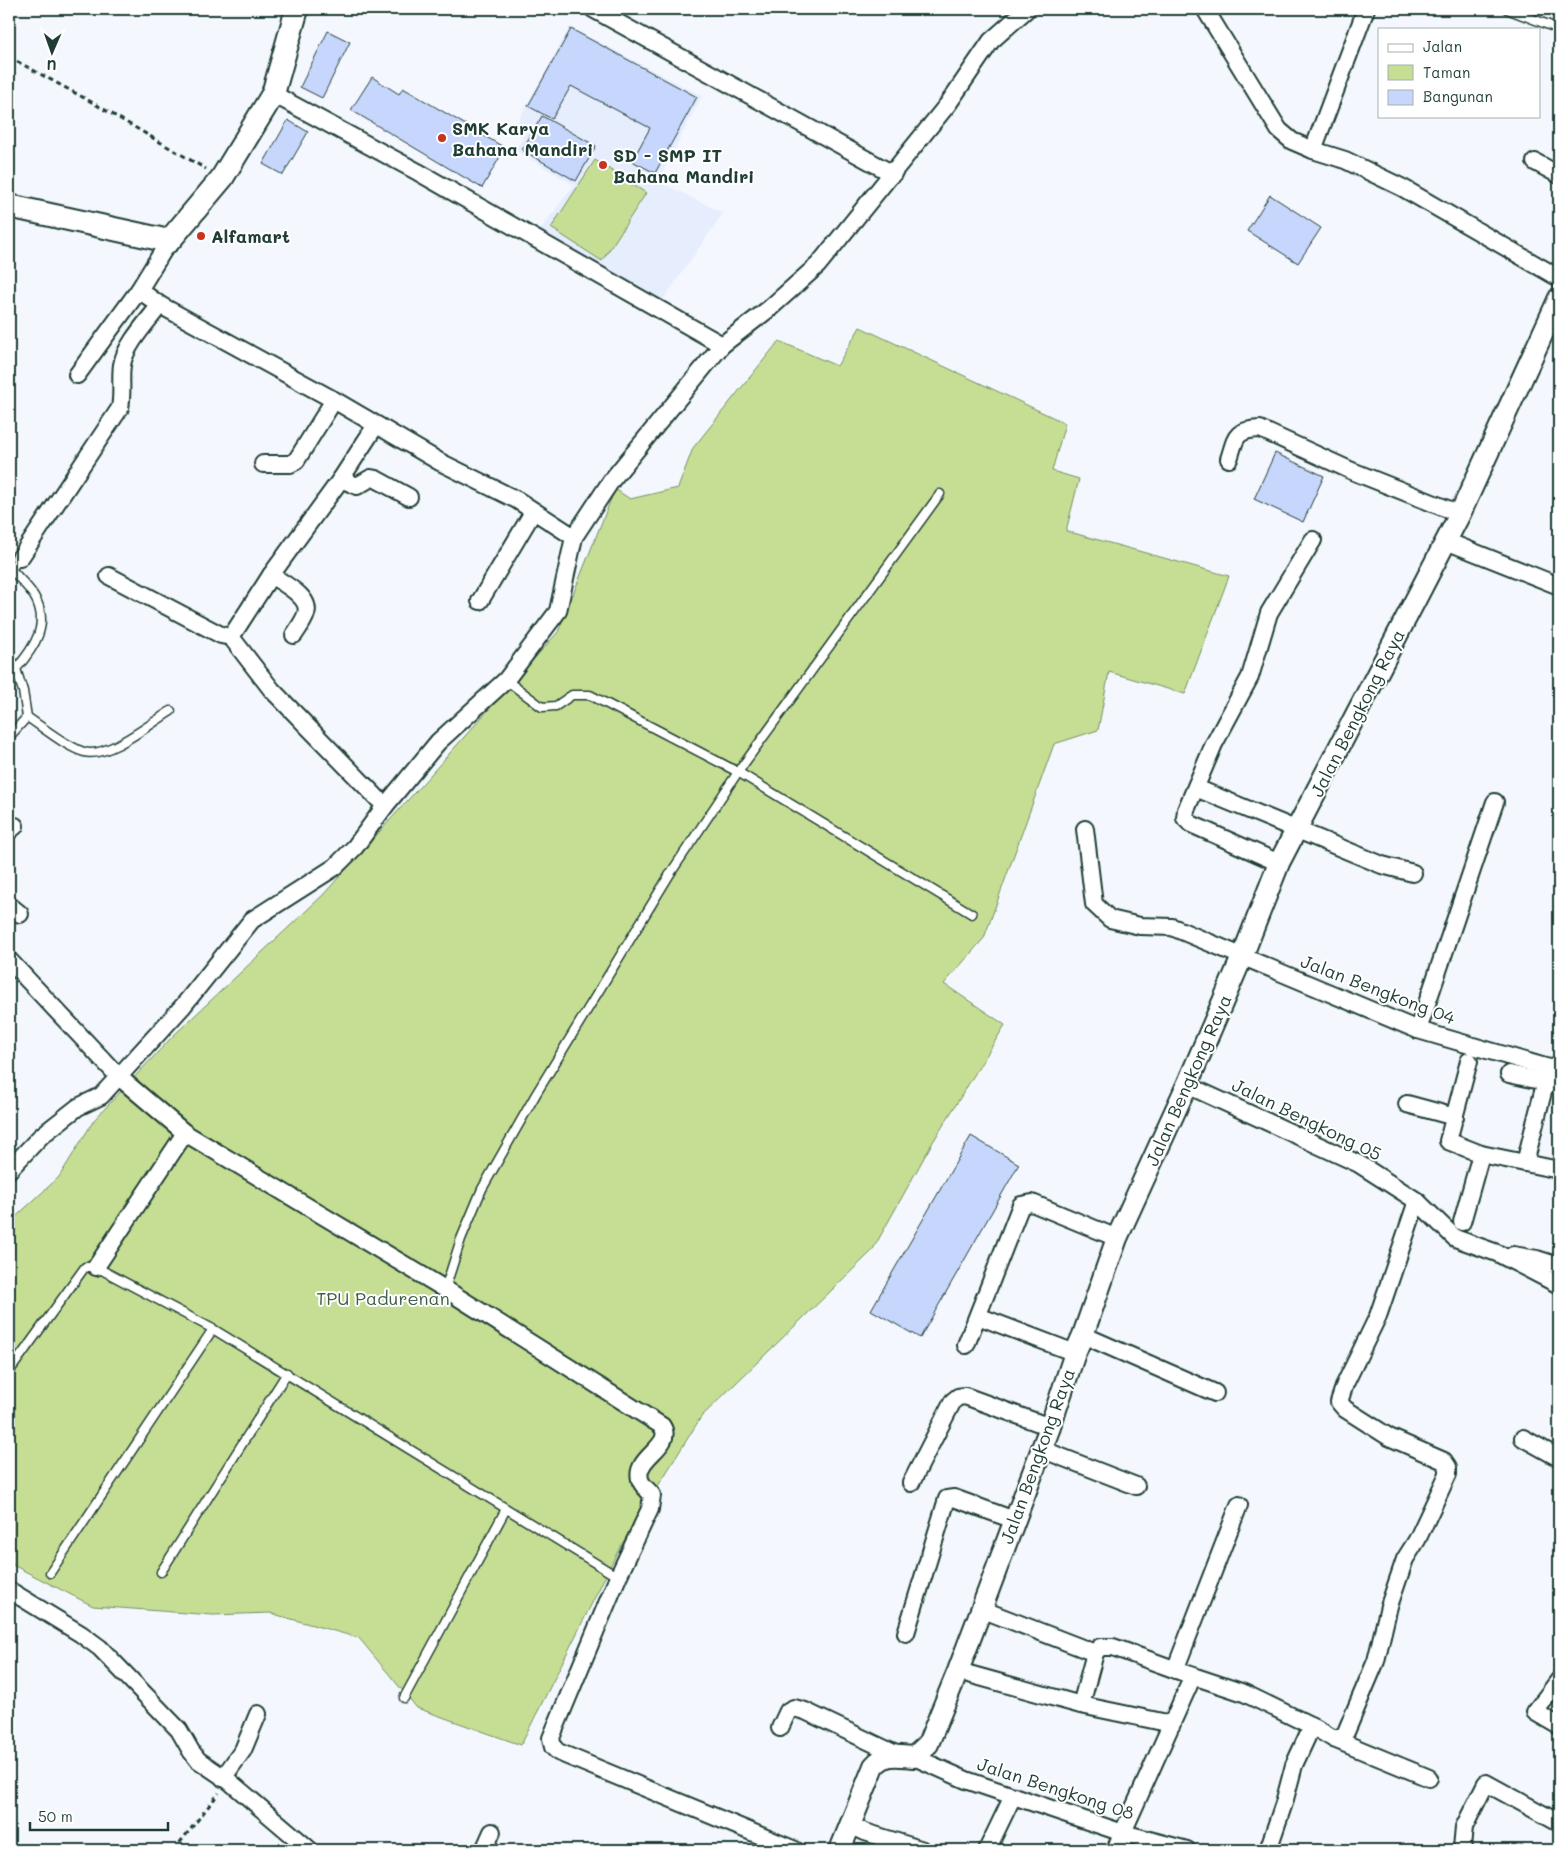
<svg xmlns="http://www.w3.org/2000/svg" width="1568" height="1859" font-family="Mali,sans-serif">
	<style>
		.built { fill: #e6edfd }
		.green { fill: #c6de94; stroke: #728e64 }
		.building { fill: #c7d6fc; stroke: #1f3d34 }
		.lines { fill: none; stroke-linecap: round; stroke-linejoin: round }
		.service-casing { stroke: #1f3d34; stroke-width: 11 }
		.minor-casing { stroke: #1f3d34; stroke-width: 20 }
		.tertiary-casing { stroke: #1f3d34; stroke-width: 24 }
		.secondary-casing { stroke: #1f3d34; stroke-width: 26 }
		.path { stroke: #1f3d34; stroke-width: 3; stroke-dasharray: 5 4; stroke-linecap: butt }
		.service { stroke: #fff; stroke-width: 8 }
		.minor { stroke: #fff; stroke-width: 16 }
		.tertiary { stroke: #fff; stroke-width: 20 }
		.secondary { stroke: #fff; stroke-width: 22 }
		.poi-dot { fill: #c8321e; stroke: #fff; stroke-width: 2 }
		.labels { text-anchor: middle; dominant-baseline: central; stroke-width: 4; stroke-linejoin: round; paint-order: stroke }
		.poi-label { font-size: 18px; font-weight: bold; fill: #1f3d34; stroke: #fff; text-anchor: start }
		.street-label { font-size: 18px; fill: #1f3d34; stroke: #fff }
		.park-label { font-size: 18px; fill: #405d47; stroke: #fff }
	</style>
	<rect width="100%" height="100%" fill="#f4f7fe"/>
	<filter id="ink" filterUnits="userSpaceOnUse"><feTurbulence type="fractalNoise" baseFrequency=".02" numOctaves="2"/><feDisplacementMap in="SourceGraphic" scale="10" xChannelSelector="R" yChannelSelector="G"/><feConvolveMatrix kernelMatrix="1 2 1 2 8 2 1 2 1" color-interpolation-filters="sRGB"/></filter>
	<g filter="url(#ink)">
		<path class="built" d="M570 27 702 96 658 181 723 213 663 300 540 230 574 185 515 150 528 130 517 123Z"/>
		<g class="green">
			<path d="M595 160 646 193 602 261 551 228Z"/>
			<path d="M860 327 1065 423 1052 471 1079 479 1066 531 1229 576 1185 694 1109 672 1098 730 1054 744 984 938 944 984 1005 1025 931 1145 872 1251 701 1417 620 1547 521 1745 417 1708 359 1638 270 1613 213 1615 93 1606 9 1563V1223L59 1177 94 1120 173 1036 323 895 558 632 615 489 630 499 678 488 693 448 779 341 837 366Z"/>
		</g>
		<g class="building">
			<path d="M571 29 697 97 655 173 632 161 650 128 571 86 552 119 528 106Z"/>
			<path d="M328 31 350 42 322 98 300 87Z"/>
			<path d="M372 77 399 94 403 88 505 148 482 188 351 110Z"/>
			<path d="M542 116 596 146 576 181 522 150Z"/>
			<path d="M288 120 308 132 283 175 263 164Z"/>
			<path d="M1270 195 1321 228 1298 263 1247 231Z"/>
			<path d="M1275 453 1324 476 1303 522 1254 499Z"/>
			<path d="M971 1136 1019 1164 920 1338 871 1310Z"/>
		</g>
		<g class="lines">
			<g class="service-casing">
				<g id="service">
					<path d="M1507 9 1559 29"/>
					<path d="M506 680 542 707 556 706 572 695H590L738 772 972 914"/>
					<path d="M27 717C44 728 65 746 84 752 107 759 151 723 171 711"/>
					<path d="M9 737 27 717 23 691 16 669C34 648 51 624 34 596 28 586 18 578 11 569L20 558"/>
					<path d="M445 1289 461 1239 482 1189 536 1094 670 874 738 772 940 494"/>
					<path d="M9 1372 85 1267H96L213 1329 618 1577"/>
					<path d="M161 1572 287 1373"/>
					<path d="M50 1573 213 1329"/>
					<path d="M404 1698 506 1509"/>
				</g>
			</g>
			<g class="minor-casing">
				<g id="minor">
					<path d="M593 9 893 174"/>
					<path d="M1205 9 1279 130 1292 141 1313 150 1345 160 1403 188 1559 278"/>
					<path d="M273 94 418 172 722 345"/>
					<path d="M1313 150 1366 9"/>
					<path d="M1535 162 1559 175"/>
					<path d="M139 290 160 305 334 400 440 462 517 500 574 537"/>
					<path d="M77 375 139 290 169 241"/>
					<path d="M1229 459C1236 438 1234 430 1260 429L1352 471 1460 514"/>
					<path d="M263 464H290L296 461 334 400"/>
					<path d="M341 479 357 486 371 478 376 479 409 497"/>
					<path d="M1446 541 1559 586"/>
					<path d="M20 558 120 408C123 392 120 379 122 365 125 345 148 321 160 305"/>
					<path d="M271 575C282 583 312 597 306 614 304 621 298 629 294 635"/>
					<path d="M109 576 221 635 231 637 271 575 341 479 376 425"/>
					<path d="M480 601 533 512"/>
					<path d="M231 637 272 690 385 806"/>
					<path d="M1196 788 1382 865 1413 873"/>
					<path d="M1085 829 1094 904 1110 919 1140 926 1172 927 1418 1030 1549 1068 1559 1067"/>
					<path d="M9 831 15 826"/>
					<path d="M1279 863 1191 824 1185 818 1186 810 1214 744 1250 677 1269 613 1313 540"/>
					<path d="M9 905 20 914"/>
					<path d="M9 960 119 1077 185 1133 445 1289 662 1426C675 1446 634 1457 640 1479 641 1485 648 1490 652 1495L650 1509 618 1577 551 1738 553 1747 558 1752 795 1850"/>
					<path d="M1418 1030 1495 802"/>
					<path d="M1469 1061 1448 1141 1481 1154 1525 1163 1549 1068"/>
					<path d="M1509 1074 1559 1085"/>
					<path d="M1187 1085 1359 1164 1417 1201 1455 1238 1497 1253 1559 1285"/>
					<path d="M1407 1104 1455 1117"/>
					<path d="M1525 1163 1559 1170"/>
					<path d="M9 1170 41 1136 78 1107 101 1096 183 1006 252 920 335 867 355 847 385 806 438 742 506 680 558 611 574 537 611 481 722 345 770 308 818 265 948 104 991 41 1027 9"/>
					<path d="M1462 1222 1481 1154"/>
					<path d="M1513 1255 1537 1259 1559 1266"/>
					<path d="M96 1267 185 1133"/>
					<path d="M978 1316 1075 1353"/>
					<path d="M1083 1335 1215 1393"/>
					<path d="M966 1345 1021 1205 1032 1203 1117 1238"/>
					<path d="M1523 1438 1559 1458"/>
					<path d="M1041 1449 1136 1486"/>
					<path d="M911 1483 953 1401 958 1397 965 1396 1050 1427"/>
					<path d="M9 1590 81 1634 100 1648 179 1730 191 1751 198 1760 229 1781 310 1850"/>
					<path d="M981 1609 1095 1653"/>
					<path d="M906 1633 947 1499 954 1498 1014 1520"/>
					<path d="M1175 1670 1239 1505"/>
					<path d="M958 1671 1081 1705 1095 1653 1100 1647H1113L1193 1676 1244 1693 1312 1726 1334 1739 1429 1778"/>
					<path d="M1559 1680 1535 1712 1559 1726"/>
					<path d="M1081 1705 1172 1724"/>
					<path d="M780 1728 788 1711 794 1708 805 1711 900 1756"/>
					<path d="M1334 1739 1343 1736 1346 1732 1376 1661 1389 1606 1405 1559 1417 1540 1448 1474V1467L1444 1461 1389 1437 1345 1409 1339 1402 1345 1384 1378 1316 1417 1201"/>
					<path d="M914 1757 966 1780 1123 1833 1187 1850"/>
					<path d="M223 1778 243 1750 258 1714"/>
					<path d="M850 1825 865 1832 923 1850"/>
					<path d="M484 1850 492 1832"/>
					<path d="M987 1850 1013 1796"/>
					<path d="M1115 1850 1193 1676"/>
					<path d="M1268 1850 1284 1803 1294 1765 1312 1726"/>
					<path d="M1464 1850 1462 1848 1464 1827 1486 1783 1559 1823"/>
				</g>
			</g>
			<g class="tertiary-casing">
				<path id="tertiary" d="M840 1850 874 1766C886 1752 898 1756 914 1757L928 1744 958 1671 1050 1427 1075 1353 1083 1335 1117 1238 1187 1085 1242 957 1279 863 1460 514 1559 298"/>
			</g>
			<g class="secondary-casing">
				<path id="secondary" d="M9 206 169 241 222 178 273 94 297 9"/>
			</g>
			<g class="path">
				<path d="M9 57 88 100 206 169"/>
				<path d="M174 1850 219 1793"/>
			</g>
			<use href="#service" class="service"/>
			<use href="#minor" class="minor"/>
			<use href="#tertiary" class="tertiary"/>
			<use href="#secondary" class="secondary"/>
		</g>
	</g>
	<g class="poi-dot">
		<circle cx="442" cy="138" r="5"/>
		<circle cx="603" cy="165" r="5"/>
		<circle cx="201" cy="236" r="5"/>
	</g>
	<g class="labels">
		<g class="poi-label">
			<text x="452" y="128">SMK Karya<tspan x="452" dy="21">Bahana Mandiri</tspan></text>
			<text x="613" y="155">SD - SMP IT<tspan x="613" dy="21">Bahana Mandiri</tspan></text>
			<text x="211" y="236">Alfamart</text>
		</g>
		<g class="street-label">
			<text transform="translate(1357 713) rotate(-63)">Jalan Bengkong Raya</text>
			<text transform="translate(1378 989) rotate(21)">Jalan Bengkong 04</text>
			<text transform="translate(1188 1080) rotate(-66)">Jalan Bengkong Raya</text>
			<text transform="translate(1307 1119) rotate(26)">Jalan Bengkong 05</text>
			<text transform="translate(1037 1456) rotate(-70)">Jalan Bengkong Raya</text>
			<text transform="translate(1056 1788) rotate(18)">Jalan Bengkong 08</text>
		</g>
		<g class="park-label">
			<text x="383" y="1298">TPU Padurenan</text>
		</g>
	</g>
	<rect width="1568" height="1859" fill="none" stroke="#fff" stroke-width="30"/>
	<rect x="15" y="15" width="1538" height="1829" fill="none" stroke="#1f3d34" stroke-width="2" filter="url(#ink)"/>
	<rect x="1378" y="28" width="162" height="90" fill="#ffffff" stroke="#a5b1ae"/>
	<rect x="1388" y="44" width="25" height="8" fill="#ffffff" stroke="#a5b1ae"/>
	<text x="1423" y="52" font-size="15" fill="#1f3d34">Jalan</text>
	<rect x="1388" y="65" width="25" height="15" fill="#c6de94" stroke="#a5b1ae"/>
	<text x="1423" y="78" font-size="15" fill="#1f3d34">Taman</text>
	<rect x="1388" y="90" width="25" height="15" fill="#c7d6fc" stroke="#a5b1ae"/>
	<text x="1423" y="102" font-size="15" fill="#1f3d34">Bangunan</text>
	<g transform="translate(52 52) rotate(182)" stroke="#ffffff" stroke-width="4" paint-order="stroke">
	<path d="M0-4L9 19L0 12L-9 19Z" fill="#1f3d34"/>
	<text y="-8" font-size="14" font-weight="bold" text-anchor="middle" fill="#1f3d34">U</text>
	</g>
	<path d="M30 1822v8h138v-8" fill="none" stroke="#1f3d34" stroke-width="2.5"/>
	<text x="38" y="1822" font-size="15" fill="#1f3d34" stroke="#ffffff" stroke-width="4" paint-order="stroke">50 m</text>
</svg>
